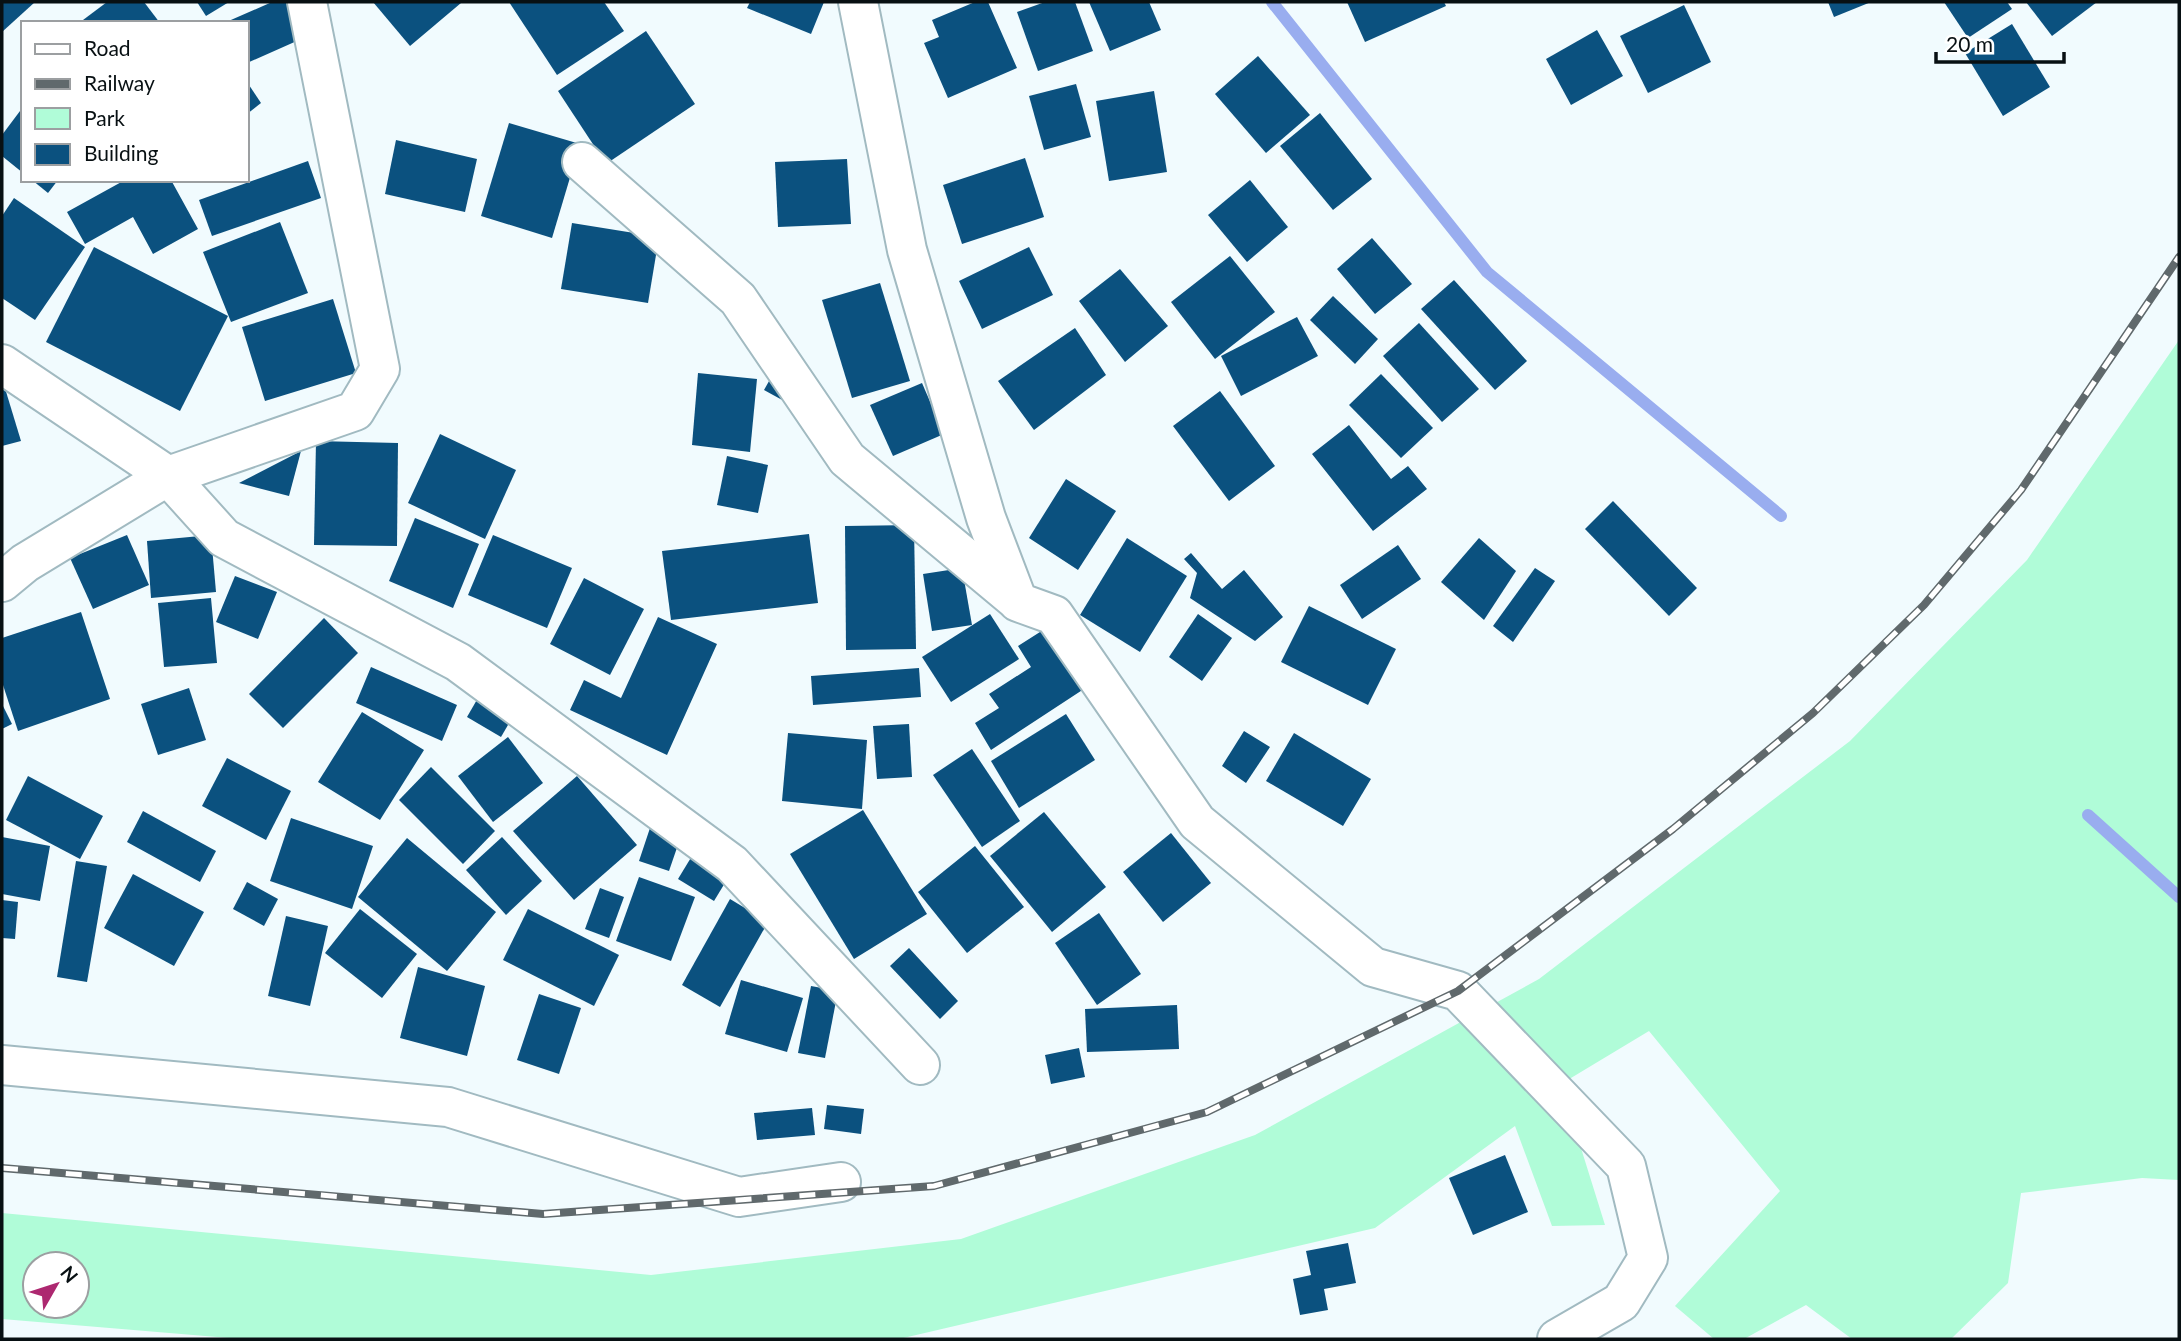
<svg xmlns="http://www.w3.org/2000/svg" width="2181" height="1341" font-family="Lato,sans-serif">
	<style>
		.green { fill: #b0fcd8; fill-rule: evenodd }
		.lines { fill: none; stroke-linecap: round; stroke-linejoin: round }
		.stream { stroke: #99adef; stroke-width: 12 }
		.building { fill: #0b517f }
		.minor-casing { stroke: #a1bac1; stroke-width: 42 }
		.minor { stroke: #fff; stroke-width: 38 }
		.rail-casing { stroke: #60696c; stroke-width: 8 }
		.rail { stroke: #fff; stroke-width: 5; stroke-dasharray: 16; stroke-linecap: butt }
	</style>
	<rect width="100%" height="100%" fill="#f1fbfe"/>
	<path class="green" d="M2179 340V1180L2142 1178 2021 1193 2008 1283 1951 1339H1852L1806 1305 1744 1339H1714L1675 1306 1780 1191 1649 1031 1561 1084 1605 1225 1552 1226 1515 1126 1375 1228 899 1339H241L2 1319V1213L651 1275 961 1239 1255 1135 1539 979 1850 741 2027 560ZM35 1264H77V1306H35Z"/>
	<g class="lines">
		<g class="stream">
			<path d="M1272 2 1487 272 1781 516"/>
			<path d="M2088 815 2179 897"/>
		</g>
	</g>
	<g class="building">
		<path d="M2 2H35L2 32Z"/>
		<path d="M107 2H144L160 23H79Z"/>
		<path d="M197 2H229L206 16Z"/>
		<path d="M272 2H294L308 36 247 63V23H224Z"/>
		<path d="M373 2H460L461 3 410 46Z"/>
		<path d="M509 2H604L624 31 557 75Z"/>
		<path d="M750 2H824L811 34 747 8Z"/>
		<path d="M975 2H988L1017 68 948 98 924 43 939 37 932 20Z"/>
		<path d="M1045 2H1075L1093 51 1038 71 1017 12Z"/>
		<path d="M1089 2H1149L1161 30 1110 51Z"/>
		<path d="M1347 2H1444L1446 6 1365 42Z"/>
		<path d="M1828 2H1871L1834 17Z"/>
		<path d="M1944 2H2007L2012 9 1968 38Z"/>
		<path d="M2026 2H2097L2052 36Z"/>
		<path d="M1684 5 1711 62 1648 93 1620 36Z"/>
		<path d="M2012 24 2050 87 2003 116 1965 53Z"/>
		<path d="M1597 30 1623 76 1571 105 1546 59Z"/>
		<path d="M646 31 695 104 606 164 558 91Z"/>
		<path d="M1258 56 1310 115 1266 153 1215 94Z"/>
		<path d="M247 82 261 103 247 114Z"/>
		<path d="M1076 84 1091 137 1044 150 1029 96Z"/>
		<path d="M1154 91 1167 172 1109 181 1096 101Z"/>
		<path d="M23 107V173L2 156V135Z"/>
		<path d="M1320 113 1372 179 1333 210 1280 146Z"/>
		<path d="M509 123 580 144 552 238 481 216Z"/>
		<path d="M396 140 477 159 465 212 385 194Z"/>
		<path d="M1025 158 1044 217 962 244 943 185Z"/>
		<path d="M847 159 851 224 778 227 775 162Z"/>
		<path d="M308 161 321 198 212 236 199 200Z"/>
		<path d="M32 180H58L48 193Z"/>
		<path d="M125 180H171L198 229 153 254 133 217 85 244 67 212Z"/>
		<path d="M1250 180 1288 227 1247 262 1208 215Z"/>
		<path d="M14 198 85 247 35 320 2 298V216Z"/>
		<path d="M280 222 308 293 231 322 203 252Z"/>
		<path d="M572 223 659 237 648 303 561 289Z"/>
		<path d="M1372 238 1412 284 1375 314 1337 269Z"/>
		<path d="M94 247 228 316 180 411 46 342Z"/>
		<path d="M1029 247 1053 295 982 329 959 281Z"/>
		<path d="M1230 256 1275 312 1215 359 1171 302Z"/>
		<path d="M1120 269 1168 326 1125 362 1079 301Z"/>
		<path d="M1454 280 1527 361 1495 390 1421 309Z"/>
		<path d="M880 283 910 381 852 398 822 300Z"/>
		<path d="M1333 296 1378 339 1355 364 1310 320Z"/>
		<path d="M333 299 356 373 265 401 242 327Z"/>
		<path d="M1297 317 1318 356 1241 396 1221 356Z"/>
		<path d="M1419 323 1479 389 1442 422 1383 356Z"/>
		<path d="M1075 328 1106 375 1034 430 998 381Z"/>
		<path d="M698 373 757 379 750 452 692 445Z"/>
		<path d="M773 374 793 386 784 401 764 390Z"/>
		<path d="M1381 374 1433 428 1401 458 1349 405Z"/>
		<path d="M922 383 944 434 893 456 870 405Z"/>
		<path d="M4 385 21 441 2 446V386Z"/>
		<path d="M1220 391 1275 466 1229 501 1173 426Z"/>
		<path d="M1349 425 1391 479 1408 466 1427 489 1373 531 1312 454Z"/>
		<path d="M440 434 516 470 485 539 408 503Z"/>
		<path d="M316 441 398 443 397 546 314 545Z"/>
		<path d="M301 451 289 496 239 483Z"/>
		<path d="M727 456 768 465 758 513 717 505Z"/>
		<path d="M1066 479 1116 511 1078 570 1029 538Z"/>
		<path d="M1613 501 1697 588 1669 616 1585 529Z"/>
		<path d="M415 518 479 544 453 608 389 581Z"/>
		<path d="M914 525 916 649 846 650 845 526Z"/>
		<path d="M809 534 818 603 671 620 662 551Z"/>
		<path d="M127 535 149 585 93 609 70 558Z"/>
		<path d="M211 535 216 592 151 598 147 541Z"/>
		<path d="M493 535 572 568 547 628 468 595Z"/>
		<path d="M1127 538 1187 576 1140 652 1080 615Z"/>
		<path d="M1479 538 1516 571 1484 620 1441 582Z"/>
		<path d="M1398 545 1421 579 1362 619 1340 585Z"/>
		<path d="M1191 553 1222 589 1244 570 1283 617 1255 641 1190 598 1197 573 1184 559Z"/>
		<path d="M962 568 972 625 932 631 923 574Z"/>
		<path d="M1535 568 1555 581 1513 642 1493 626Z"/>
		<path d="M235 576 277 592 258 639 216 622Z"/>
		<path d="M584 578 644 609 610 675 550 644Z"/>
		<path d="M211 598 217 663 164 667 158 603Z"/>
		<path d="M1309 606 1396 649 1368 705 1281 662Z"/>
		<path d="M81 612 110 699 18 731 2 682V638Z"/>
		<path d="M990 614 1019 659 951 702 922 657Z"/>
		<path d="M1198 614 1232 638 1202 681 1169 657Z"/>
		<path d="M658 617 717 644 667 755 570 710 584 680 621 698Z"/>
		<path d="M324 618 358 653 283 728 249 694Z"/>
		<path d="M1051 625 1090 685 991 750 975 723 999 708 989 694 1031 667 1018 646Z"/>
		<path d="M371 667 457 705 442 741 356 703Z"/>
		<path d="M919 668 921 697 813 705 811 676Z"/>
		<path d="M189 688 206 740 158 755 141 704Z"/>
		<path d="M482 691 516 711 501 737 467 717Z"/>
		<path d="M2 704 12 724 2 729Z"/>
		<path d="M362 712 424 750 380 820 318 782Z"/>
		<path d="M1066 714 1095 760 1019 808 991 761Z"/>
		<path d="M909 724 912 777 877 779 873 726Z"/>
		<path d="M1244 731 1270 747 1246 783 1222 766Z"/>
		<path d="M788 733 867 740 862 809 782 801Z"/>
		<path d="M1294 733 1371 779 1343 826 1266 781Z"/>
		<path d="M508 737 543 783 493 822 458 776Z"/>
		<path d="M972 749 1020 821 982 847 933 775Z"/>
		<path d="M227 758 291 791 266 840 202 806Z"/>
		<path d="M431 767 495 831 463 864 399 800Z"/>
		<path d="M28 776 103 816 80 859 6 820Z"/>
		<path d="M577 776 637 845 574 900 513 831Z"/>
		<path d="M863 810 927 914 854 959 790 854Z"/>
		<path d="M143 811 216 851 200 882 127 842Z"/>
		<path d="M1044 812 1106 887 1052 932 990 856Z"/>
		<path d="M291 818 373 846 352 909 270 881Z"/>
		<path d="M651 825 681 836 669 871 639 861Z"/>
		<path d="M1171 833 1211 883 1163 922 1123 872Z"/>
		<path d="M2 837 50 846 40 901 2 894Z"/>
		<path d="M502 837 542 881 506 915 466 870Z"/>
		<path d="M407 838 496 912 447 971 358 897Z"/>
		<path d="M975 846 1024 907 967 953 918 892Z"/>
		<path d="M695 851 731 873 714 901 678 879Z"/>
		<path d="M76 861 107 866 87 982 57 977Z"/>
		<path d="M133 874 204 912 174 966 104 928Z"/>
		<path d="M639 877 695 897 671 961 616 941Z"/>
		<path d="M247 882 278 899 264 926 233 909Z"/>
		<path d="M600 888 624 897 609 938 585 929Z"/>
		<path d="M730 899 768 922 720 1007 682 985Z"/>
		<path d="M2 900 18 902 15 939 2 938Z"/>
		<path d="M360 909 417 954 382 998 325 953Z"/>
		<path d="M528 909 619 955 594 1006 503 960Z"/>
		<path d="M1099 913 1141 974 1097 1005 1055 943Z"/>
		<path d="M286 916 328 926 310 1006 268 996Z"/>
		<path d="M909 948 958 1001 940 1019 890 966Z"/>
		<path d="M418 967 485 986 467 1056 400 1038Z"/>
		<path d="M741 980 803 998 787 1052 725 1034Z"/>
		<path d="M811 986 838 991 825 1058 798 1053Z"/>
		<path d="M539 994 581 1008 559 1074 517 1060Z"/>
		<path d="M1177 1005 1179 1049 1087 1052 1085 1009Z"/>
		<path d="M1079 1048 1085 1077 1051 1084 1045 1055Z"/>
		<path d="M827 1105 864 1109 861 1134 824 1129Z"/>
		<path d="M812 1108 815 1135 757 1140 754 1113Z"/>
		<path d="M1505 1155 1528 1212 1473 1235 1449 1178Z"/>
		<path d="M1348 1243 1356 1283 1324 1289 1328 1310 1300 1315 1293 1279 1311 1275 1306 1251Z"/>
	</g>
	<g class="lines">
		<g class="minor-casing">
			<g id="minor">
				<path d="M858 2 907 250 986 518 1018 602 1054 615 1197 822 1373 967 1458 991 1626 1166 1648 1258 1621 1302 1557 1339"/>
				<path d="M582 162 738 299 847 459 1016 600"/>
				<path d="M2 364 168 476 224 538 458 662 732 864 920 1065"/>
				<path d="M2 582 25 563 168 476 355 411 380 369 307 2"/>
				<path d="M2 1065 448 1107 739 1197 841 1182"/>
			</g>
		</g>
		<use href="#minor" class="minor"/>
		<g class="rail-casing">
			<path id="rail" d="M2 1168 543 1214 934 1186 1207 1112 1458 991 1673 829 1813 713 1924 605 2021 490 2179 257"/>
		</g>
		<use href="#rail" class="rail"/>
	</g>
	<rect width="2181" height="1341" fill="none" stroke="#081013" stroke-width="7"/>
	<rect x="21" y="21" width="228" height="161" fill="#ffffff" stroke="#9c9fa1" stroke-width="2"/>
	<rect x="35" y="44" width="35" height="10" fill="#ffffff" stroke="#9c9fa1" stroke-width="2"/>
	<text x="84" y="56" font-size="21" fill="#081013">Road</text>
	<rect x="35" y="79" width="35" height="10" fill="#60696c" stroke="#9c9fa1" stroke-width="2"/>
	<text x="84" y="91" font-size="21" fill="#081013">Railway</text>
	<rect x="35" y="108" width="35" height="21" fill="#b0fcd8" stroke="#9c9fa1" stroke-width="2"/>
	<text x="84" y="126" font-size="21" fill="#081013">Park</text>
	<rect x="35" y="144" width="35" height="21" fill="#0b517f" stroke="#9c9fa1" stroke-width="2"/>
	<text x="84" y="161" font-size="21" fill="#081013">Building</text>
	<g transform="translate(56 1285) rotate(51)"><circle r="33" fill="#ffffff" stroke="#9c9fa1" stroke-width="2"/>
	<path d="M0-5L12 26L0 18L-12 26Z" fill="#ad2870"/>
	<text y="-10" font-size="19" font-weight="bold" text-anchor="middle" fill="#081013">N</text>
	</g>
	<path d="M1936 52v10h128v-10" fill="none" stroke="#081013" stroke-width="3.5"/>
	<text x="1946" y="52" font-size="21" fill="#081013" stroke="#ffffff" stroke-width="5" paint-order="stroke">20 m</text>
</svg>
